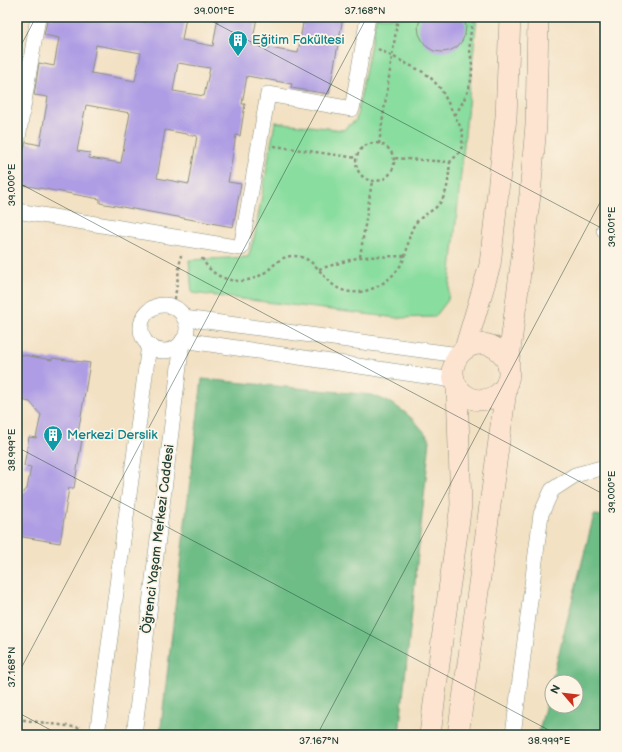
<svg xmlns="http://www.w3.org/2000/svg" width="622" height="752" font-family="'Balsamiq Sans',sans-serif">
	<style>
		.green { fill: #89dd9f; stroke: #548d6a }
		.forest { fill: #6ebc86; stroke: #467c5d; fill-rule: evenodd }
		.building { fill: #ae9ce4; fill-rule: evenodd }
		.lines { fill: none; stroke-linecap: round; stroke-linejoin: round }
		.street-casing { stroke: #898f7c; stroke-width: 16 }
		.secondary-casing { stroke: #898f7c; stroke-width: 22 }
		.path { stroke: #898f7c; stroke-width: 2.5; stroke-dasharray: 3 3; stroke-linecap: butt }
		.street { stroke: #fff; stroke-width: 15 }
		.secondary { stroke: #fde4d1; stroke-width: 21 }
		.ticks { fill: none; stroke: #1f3d34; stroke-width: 1; stroke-opacity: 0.45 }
		.labels { text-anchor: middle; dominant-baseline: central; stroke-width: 3.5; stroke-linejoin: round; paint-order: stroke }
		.culture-label { font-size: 13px; fill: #0d838f; stroke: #fcf5e5; text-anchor: start }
		.street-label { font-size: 13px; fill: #1f3d34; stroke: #fcf5e5 }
		.neatline { fill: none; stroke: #1f3d34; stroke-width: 1.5 }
		.ticks-label { font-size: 10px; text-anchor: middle; fill: #1f3d34 }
	</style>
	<rect width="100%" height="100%" fill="#fcf5e5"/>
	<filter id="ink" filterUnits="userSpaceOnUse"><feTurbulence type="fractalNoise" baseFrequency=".025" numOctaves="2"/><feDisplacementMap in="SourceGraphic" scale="8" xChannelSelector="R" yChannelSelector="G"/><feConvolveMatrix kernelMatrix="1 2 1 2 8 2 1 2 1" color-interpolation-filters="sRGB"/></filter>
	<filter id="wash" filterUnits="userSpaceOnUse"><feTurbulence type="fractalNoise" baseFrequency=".012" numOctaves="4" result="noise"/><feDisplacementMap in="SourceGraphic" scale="16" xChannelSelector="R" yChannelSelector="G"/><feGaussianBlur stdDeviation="0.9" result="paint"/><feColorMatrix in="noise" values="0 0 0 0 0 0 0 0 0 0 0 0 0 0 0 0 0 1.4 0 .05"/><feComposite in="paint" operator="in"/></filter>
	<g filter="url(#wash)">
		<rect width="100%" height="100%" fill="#f3e1c4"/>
		<path class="green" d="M376 17H477L448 300 435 317 397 318 192 293 189 260 248 257 255 234 275 122 343 130 356 120Z"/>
		<g class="forest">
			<path d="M202 379 371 395C397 403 415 418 430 440L399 735H160Z"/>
			<path d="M594 515 605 516V735H538ZM552 682H576V706H552Z"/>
		</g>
		<g id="blocks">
			<g class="building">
				<path d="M48 17H118L146 22 147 17H186L182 40 213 46 218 17H257L252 45 298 53 304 17H343L329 94 291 88 292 84 247 76 242 104H245L240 136 236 135 228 182 241 184 233 227 100 203V199L17 184 23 150 26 142 40 145 48 97 34 95 39 63 54 66 59 38 44 35ZM96 45 141 53 135 81 91 73ZM178 63 210 68 204 96 173 91ZM86 105 130 113 121 163 89 158 90 153 77 151ZM165 130 197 136 189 184 157 178Z"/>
				<path d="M421 17H463L466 26 465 34 462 41 457 47 449 51 442 52 434 51 427 47 422 40 419 34 418 26Z"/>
				<path d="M17 354 52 360V358L90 363 78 433H83L74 488H69L60 543 17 536V498L27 489 31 467 24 466 29 437 36 438 41 415 30 402 17 399Z"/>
			</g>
		</g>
	</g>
	<g filter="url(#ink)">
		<use href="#blocks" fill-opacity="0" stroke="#898f7c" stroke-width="1"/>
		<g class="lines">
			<g class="street-casing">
				<g id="street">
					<path d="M17 144 38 17"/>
					<path d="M17 211 241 248 268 94 352 109 368 17"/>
					<path d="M604 230H605"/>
					<circle cx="164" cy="328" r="23"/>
					<path d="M184 318 459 355"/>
					<path d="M183 340 453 380"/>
					<path d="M97 735 149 345"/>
					<path d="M134 735 182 342"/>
					<path d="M513 735 541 514 552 490 575 475 605 467"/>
				</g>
			</g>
			<g class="secondary-casing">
				<g id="secondary">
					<circle cx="481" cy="372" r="28"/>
					<path d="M465 349 490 265 506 117 510 17"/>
					<path d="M508 366 530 195 536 125 538 17"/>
					<path d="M430 735 443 632 461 505 457 388"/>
					<path d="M458 735 507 383"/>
				</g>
			</g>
			<g class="path">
				<path d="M384 20 392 17"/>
				<path d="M378 49 423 72 430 77 441 89 461 128 463 134 462 146 460 152 450 162 393 158"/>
				<path d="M455 115C464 101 472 87 472 69 472 63 471 57 470 51 469 40 471 28 474 17"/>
				<circle cx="375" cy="162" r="19"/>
				<path d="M379 144 398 17"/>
				<path d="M274 146 357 158"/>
				<path d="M360 257 372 181"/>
				<path d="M202 258C213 281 243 288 264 273 275 266 277 258 291 256 318 254 322 285 345 291 369 297 397 279 405 256 409 245 408 234 415 224 420 217 427 214 434 209 449 197 448 179 450 162"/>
				<path d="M319 269 360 257 405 256"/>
				<path d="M174 305 181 255"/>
				<path d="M17 719 81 728"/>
			</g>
			<use href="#street" class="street"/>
			<use href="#secondary" class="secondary"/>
		</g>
	</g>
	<path class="ticks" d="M204 17 605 230M17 53 36 17M17 182 605 495M17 447 558 735M17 676 367 17M17 712 60 735M317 735 605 193"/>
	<defs>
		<g id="building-pin" transform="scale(1)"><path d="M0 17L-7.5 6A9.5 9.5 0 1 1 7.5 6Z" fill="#0f9aa8" stroke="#fcf5e5"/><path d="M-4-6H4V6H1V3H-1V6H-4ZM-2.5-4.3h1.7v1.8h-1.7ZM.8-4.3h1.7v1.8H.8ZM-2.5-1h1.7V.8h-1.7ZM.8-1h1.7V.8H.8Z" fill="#fff"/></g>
	</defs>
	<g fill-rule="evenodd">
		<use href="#building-pin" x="238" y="40"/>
		<use href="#building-pin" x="53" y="435"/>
	</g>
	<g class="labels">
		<g class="culture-label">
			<text x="252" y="40">Eğitim Fakültesi</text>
			<text x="67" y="435">Merkezi Derslik</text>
		</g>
		<g class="street-label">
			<text transform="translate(158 539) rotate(-83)">Öğrenci Yaşam Merkezi Caddesi</text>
		</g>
	</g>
	<rect width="622" height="752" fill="none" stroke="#fcf5e5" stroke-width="44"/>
	<g transform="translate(564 694) rotate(298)"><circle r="19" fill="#fcf5e5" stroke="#a4ab9e"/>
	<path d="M0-3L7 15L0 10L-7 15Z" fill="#c8321e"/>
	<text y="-6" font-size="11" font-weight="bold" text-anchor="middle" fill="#1f3d34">N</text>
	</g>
	<rect x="22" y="22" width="578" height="708" class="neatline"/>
	<g class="ticks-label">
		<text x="214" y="14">39.001°E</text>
		<text x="365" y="14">37.168°N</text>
		<text transform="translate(11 185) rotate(-90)" y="4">39.000°E</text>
		<text transform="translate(611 227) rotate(-90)" y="4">39.001°E</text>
		<text transform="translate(11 450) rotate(-90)" y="4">38.999°E</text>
		<text transform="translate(611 492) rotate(-90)" y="4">39.000°E</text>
		<text transform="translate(11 667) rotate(-90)" y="4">37.168°N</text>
		<text x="319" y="744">37.167°N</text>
		<text x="549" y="744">38.999°E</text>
	</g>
</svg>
